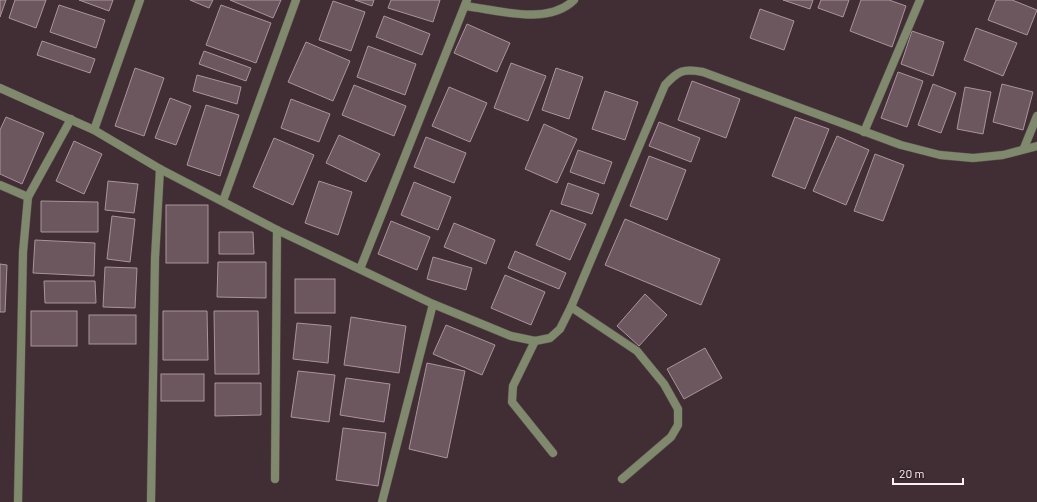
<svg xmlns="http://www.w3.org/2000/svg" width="1037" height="502" font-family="Barlow,sans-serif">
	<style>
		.building { fill: #6c575e; stroke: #ab939c }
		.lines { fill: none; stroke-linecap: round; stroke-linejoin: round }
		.service-casing { stroke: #5f4d54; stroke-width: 9 }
		.minor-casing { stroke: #5f4d54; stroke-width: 9 }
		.service { stroke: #7e8a6b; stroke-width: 8 }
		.minor { stroke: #7e8a6b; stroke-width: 8 }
	</style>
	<rect width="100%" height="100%" fill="#412e35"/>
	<g class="building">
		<path d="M0 0H6L0 17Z"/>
		<path d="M15 0H46L36 28 9 18Z"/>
		<path d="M79 0H113L109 11Z"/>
		<path d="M190 0H213L209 8Z"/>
		<path d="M230 0H281L273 18Z"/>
		<path d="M355 0H374L372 6Z"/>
		<path d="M391 0H440L433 22 388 8Z"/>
		<path d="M783 0H813L810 9Z"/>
		<path d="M821 0H849L843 17 818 8Z"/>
		<path d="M861 0H889L906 6 892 47 850 31Z"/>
		<path d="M996 0H1012L1037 10 1027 35 988 20Z"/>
		<path d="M333 1 365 12 351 51 319 40Z"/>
		<path d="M59 5 105 20 96 48 50 32Z"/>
		<path d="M221 5 271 23 256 63 206 45Z"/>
		<path d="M760 9 794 21 784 50 750 38Z"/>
		<path d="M384 16 430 34 422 55 376 37Z"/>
		<path d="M467 24 510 43 497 72 454 53Z"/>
		<path d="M976 28 1017 43 1003 76 964 60Z"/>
		<path d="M912 31 944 42 933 76 901 64Z"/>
		<path d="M42 41 95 59 90 73 37 55Z"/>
		<path d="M306 42 350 61 333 101 288 82Z"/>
		<path d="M368 46 416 64 405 95 357 77Z"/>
		<path d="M204 51 251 68 246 81 199 64Z"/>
		<path d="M511 63 546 76 528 121 494 108Z"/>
		<path d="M135 68 164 78 144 136 115 126Z"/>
		<path d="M556 68 583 77 569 119 542 110Z"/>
		<path d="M898 72 923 81 907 127 881 118Z"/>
		<path d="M197 75 241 87 237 104 193 91Z"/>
		<path d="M692 81 740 99 726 138 678 120Z"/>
		<path d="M933 84 956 93 941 133 918 125Z"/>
		<path d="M1002 84 1033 92 1023 130 993 122Z"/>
		<path d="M354 85 406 106 394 136 342 115Z"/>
		<path d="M449 87 487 103 470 142 432 126Z"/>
		<path d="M965 87 991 92 983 134 957 129Z"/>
		<path d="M605 91 638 102 625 140 592 129Z"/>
		<path d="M170 98 191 106 176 145 155 138Z"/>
		<path d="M291 99 330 114 319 142 281 128Z"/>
		<path d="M206 105 239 115 220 176 187 165Z"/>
		<path d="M6 117 44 133 22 184 0 174V130Z"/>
		<path d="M795 117 829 129 805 189 772 176Z"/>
		<path d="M659 122 700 138 691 162 649 146Z"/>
		<path d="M544 124 577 139 557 183 525 169Z"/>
		<path d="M339 135 380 154 366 182 326 163Z"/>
		<path d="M837 136 869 150 846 205 813 191Z"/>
		<path d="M426 137 466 153 454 183 414 167Z"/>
		<path d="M274 138 314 155 293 205 253 187Z"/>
		<path d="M74 141 102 154 84 194 56 181Z"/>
		<path d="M578 150 612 162 604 184 570 172Z"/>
		<path d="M875 154 904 165 883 221 854 211Z"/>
		<path d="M649 156 686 170 667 220 630 206Z"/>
		<path d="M108 181 138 184 134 213 105 210Z"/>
		<path d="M319 181 352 192 338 235 305 223Z"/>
		<path d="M414 182 451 197 438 230 401 215Z"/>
		<path d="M568 183 599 194 592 214 561 204Z"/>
		<path d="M41 201 98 202V232H41Z"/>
		<rect x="166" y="205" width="42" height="58"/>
		<path d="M551 210 586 224 570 260 536 245Z"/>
		<path d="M112 216 135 219 130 262 107 259Z"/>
		<path d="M625 219 720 259 701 305 605 265Z"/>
		<path d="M391 221 430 237 417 270 378 254Z"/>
		<path d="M454 223 495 240 486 264 444 247Z"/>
		<path d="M219 232H253L254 254H219Z"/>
		<path d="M35 240 95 243 94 276 33 273Z"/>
		<path d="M515 251 566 273 559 289 508 268Z"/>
		<path d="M433 257 472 268 466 290 427 279Z"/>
		<path d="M218 262H266V298L217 297Z"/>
		<path d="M0 264 7 265 5 312H0Z"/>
		<path d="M105 267 137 268 135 308 103 307Z"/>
		<path d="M505 275 545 292 531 325 491 308Z"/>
		<rect x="295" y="279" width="40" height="34"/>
		<path d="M44 281H95L96 303H45Z"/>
		<path d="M645 294 667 315 639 346 617 326Z"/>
		<rect x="31" y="311" width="46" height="35"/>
		<path d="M163 311H207L208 360H163Z"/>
		<path d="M214 311H258L259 374H215Z"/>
		<rect x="89" y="315" width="47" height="29"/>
		<path d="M351 317 406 326 399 373 344 365Z"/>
		<path d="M297 323 331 326 328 363 293 359Z"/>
		<path d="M446 325 495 345 482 375 433 354Z"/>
		<path d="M705 348 722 378 684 399 667 369Z"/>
		<path d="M427 363 465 371 447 458 409 449Z"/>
		<path d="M298 371 335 375 329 422 291 417Z"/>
		<rect x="161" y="374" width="43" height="27"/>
		<path d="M346 378 390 384 384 422 340 415Z"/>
		<path d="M215 383H261V415L215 416Z"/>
		<path d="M343 428 386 433 378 486 336 480Z"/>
	</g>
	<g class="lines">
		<g class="service-casing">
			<path id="service" d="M535 341 513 386 512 402 553 453"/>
		</g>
		<g class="minor-casing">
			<g id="minor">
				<path d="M465 6C498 10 548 26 574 0"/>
				<path d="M0 88 94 130 160 169 277 230 433 304 511 336 535 341 550 338 560 329 571 307 665 85C678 71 683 68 703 72L901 145 940 155 973 158 1003 155 1037 146"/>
				<path d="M94 130 140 0"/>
				<path d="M864 132 920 0"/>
				<path d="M1024 148 1037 116"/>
				<path d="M0 185 28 197"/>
				<path d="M223 201 296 0"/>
				<path d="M360 269 467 0"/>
				<path d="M571 307 637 351 664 384 678 409V425L671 437 622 479"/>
				<path d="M275 479 277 230"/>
				<path d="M18 502 23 252 28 197 71 119"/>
				<path d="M151 502 155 258 160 169"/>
				<path d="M382 502 433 304"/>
			</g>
		</g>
		<use href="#service" class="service"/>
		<use href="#minor" class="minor"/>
	</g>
	<path d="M893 478v6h70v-6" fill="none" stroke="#fdf0f5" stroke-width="2"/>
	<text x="899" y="478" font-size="12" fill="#fdf0f5" stroke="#36242b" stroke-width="3" paint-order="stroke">20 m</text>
</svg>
